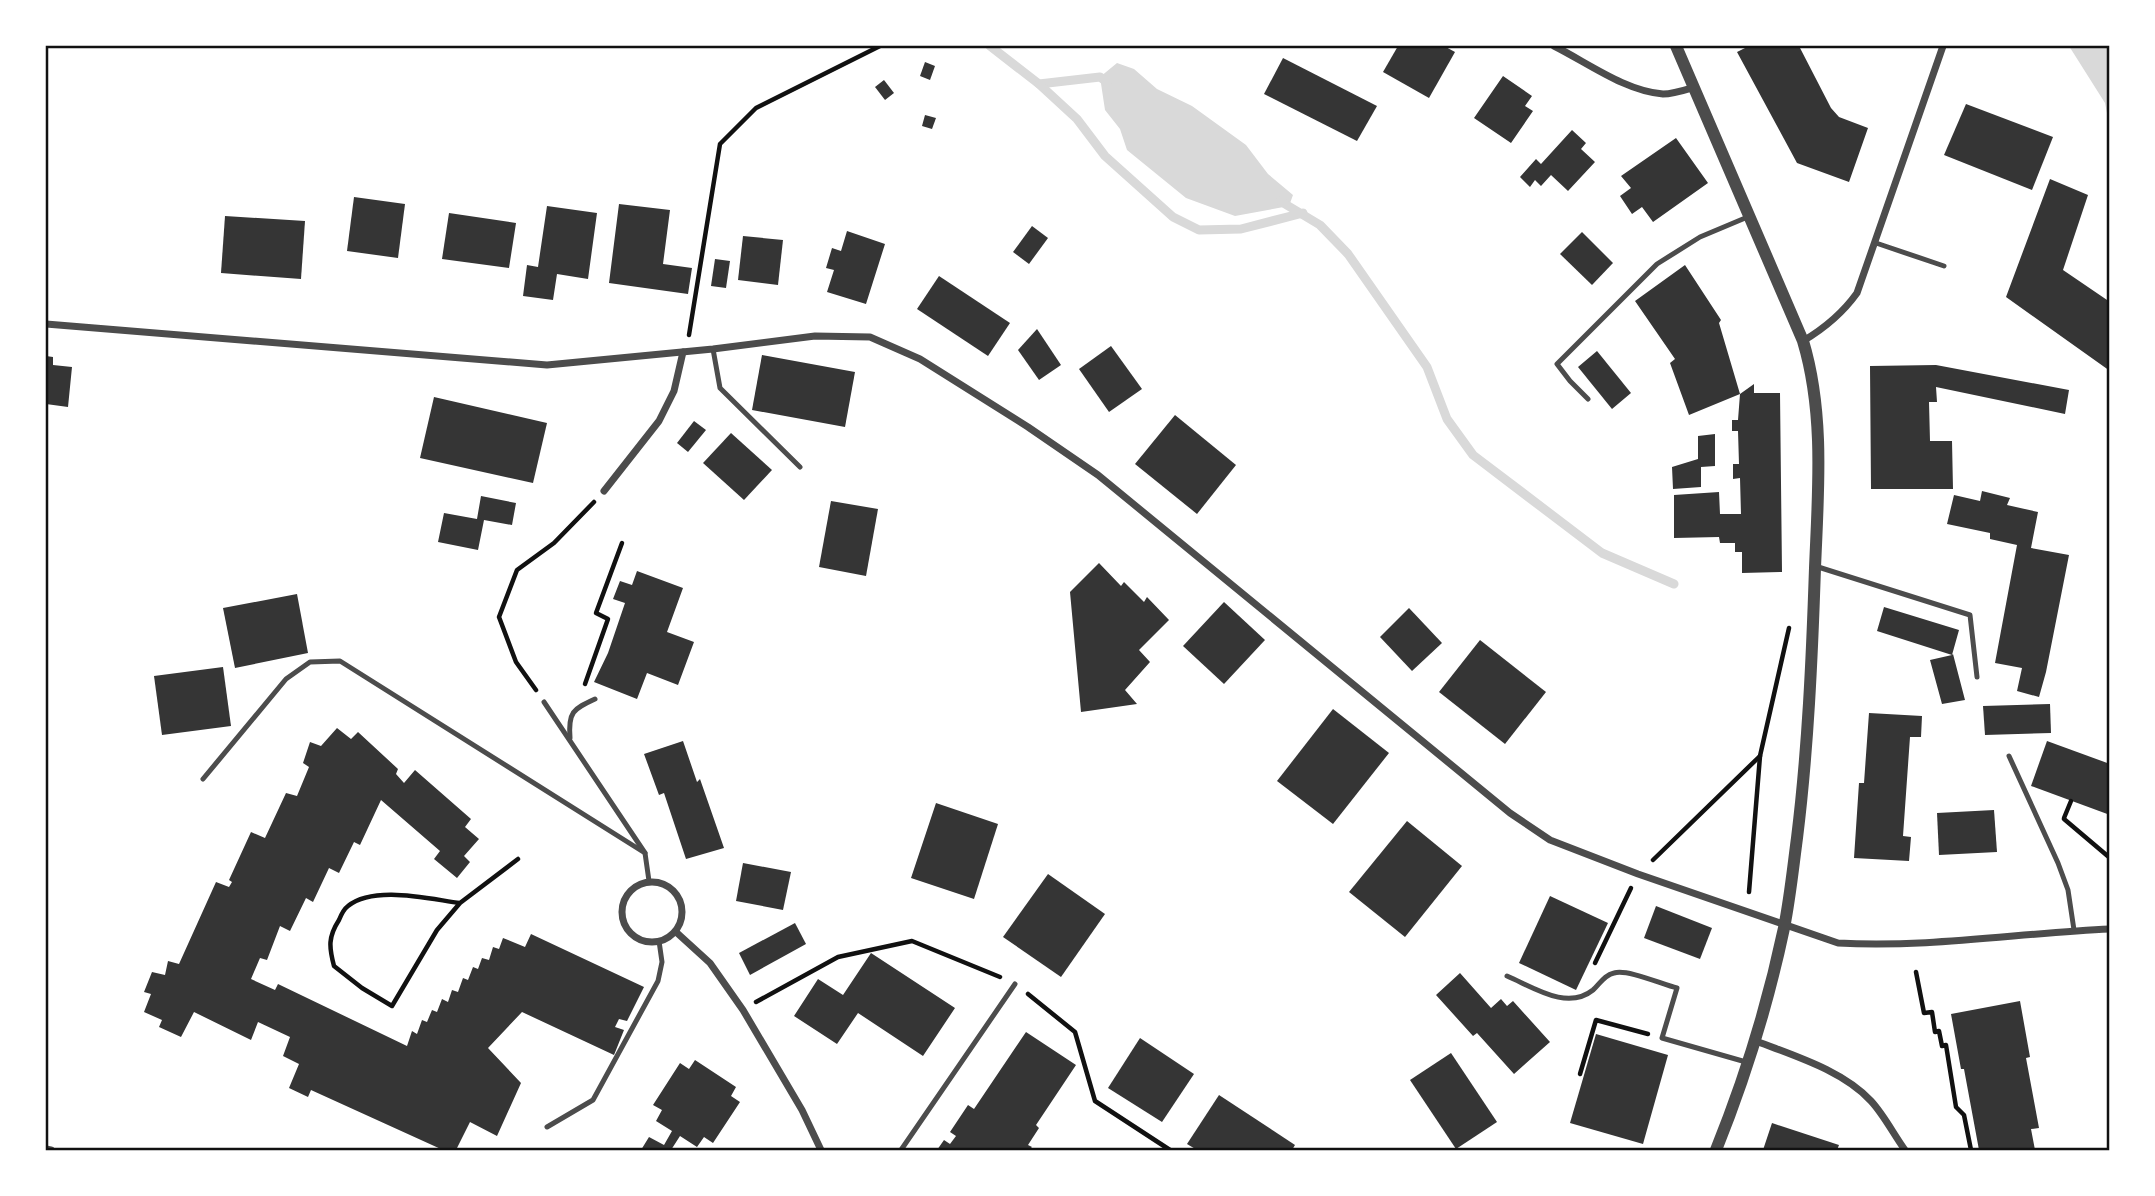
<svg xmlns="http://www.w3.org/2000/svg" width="2155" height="1196" font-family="'PT Sans Narrow',sans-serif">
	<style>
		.water { fill: #d9d9d9 }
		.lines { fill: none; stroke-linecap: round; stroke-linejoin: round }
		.stream { stroke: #d9d9d9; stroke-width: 9 }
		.building { fill: #353535 }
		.path { stroke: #111; stroke-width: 4.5 }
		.service { stroke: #4c4c4c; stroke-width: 5 }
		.minor { stroke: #4c4c4c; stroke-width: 7 }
		.tertiary { stroke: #4c4c4c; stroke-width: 12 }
		.neatline { fill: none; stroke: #111; stroke-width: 2.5 }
	</style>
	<rect width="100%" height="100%" fill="#fff"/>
	<g class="water">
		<path d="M2069 46H2109V123L2105 103Z"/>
		<path d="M1117 63 1134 69 1157 89 1192 106 1246 145 1268 174 1293 195 1289 206 1235 216 1186 198 1127 150 1120 129 1105 110 1100 77Z"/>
	</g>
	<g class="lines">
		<g class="stream">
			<path d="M990 46 1039 84 1100 77 1107 82"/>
			<path d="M1039 84 1077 119 1105 156 1173 217 1199 230 1241 229 1303 213"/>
			<path d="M1280 201 1320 225 1348 254 1427 367 1447 419 1473 455 1602 553 1674 584"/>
		</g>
	</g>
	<g class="building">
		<path d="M1398 46H1444L1455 52 1429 98 1383 72Z"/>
		<path d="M1749 46H1799L1831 108 1839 117 1868 128 1849 182 1797 163 1737 52Z"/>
		<path d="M1283 58 1377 106 1357 141 1264 94Z"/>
		<path d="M925 62 935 66 930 80 920 76Z"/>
		<path d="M1503 76 1532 96 1525 106 1533 111 1511 143 1474 118Z"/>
		<path d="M884 80 894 93 885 100 875 87Z"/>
		<path d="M1966 104 2053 137 2032 190 1944 155Z"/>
		<path d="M925 115 936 118 932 129 922 126Z"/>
		<path d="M1572 130 1586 143 1581 149 1595 162 1568 191 1551 175 1541 186 1535 180 1530 187 1520 177 1536 159 1541 164Z"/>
		<path d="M1676 138 1708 183 1653 222 1642 207 1632 214 1620 196 1631 188 1621 176Z"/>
		<path d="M2050 179 2088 195 2063 270 2110 302V371L2006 297Z"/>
		<path d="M354 197 405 204 398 258 347 251Z"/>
		<path d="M619 204 670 210 663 264 692 268 688 294 609 283Z"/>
		<path d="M547 206 597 213 588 279 557 274 553 300 523 296 527 265 538 267Z"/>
		<path d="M449 213 516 223 509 268 442 259Z"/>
		<path d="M225 216 305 221 301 279 221 273Z"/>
		<path d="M1032 226 1048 238 1029 264 1013 252Z"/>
		<path d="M847 231 885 244 866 304 827 292 834 270 826 268 832 248 841 251Z"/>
		<path d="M1582 232 1613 263 1592 285 1560 254Z"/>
		<path d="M743 236 783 240 778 285 738 280Z"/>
		<path d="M715 259 730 261 726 288 711 286Z"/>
		<path d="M1685 265 1721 320 1719 323 1740 394 1689 415 1670 363 1675 359 1635 301Z"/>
		<path d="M939 276 1010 323 988 356 917 309Z"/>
		<path d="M1037 329 1061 365 1039 380 1018 350Z"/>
		<path d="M1111 346 1142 389 1109 412 1079 369Z"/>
		<path d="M1597 351 1631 393 1612 409 1578 367Z"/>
		<path d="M762 355 855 372 845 427 752 410Z"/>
		<path d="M46 356 53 357V365L72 367 68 407 46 404Z"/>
		<path d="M1936 365 2069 390 2065 414 1936 387 1937 402H1929L1930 441H1952L1953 489H1871L1870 366Z"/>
		<path d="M1754 384V393H1780L1782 572 1742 573V552H1735V543H1720L1719 537 1674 538V495L1719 492 1720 514H1741L1740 478 1733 479V464H1739L1738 431H1732V420H1738L1740 394Z"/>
		<path d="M434 397 547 423 533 483 420 458Z"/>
		<path d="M1175 415 1236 465 1197 514 1135 464Z"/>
		<path d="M694 421 706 430 688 452 677 443Z"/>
		<path d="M731 433 772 470 744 500 703 463Z"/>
		<path d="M1715 434V466L1701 467V487L1673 489 1672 467 1698 459V436Z"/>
		<path d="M1982 491 2010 498 2007 505 2038 512 2031 548 2069 555 2046 672 2039 697 2017 691 2022 668 1995 663 2017 545 1990 539V533L1947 524 1954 495 1980 501Z"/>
		<path d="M481 496 516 503 512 525 484 520 478 550 438 542 444 513 477 519Z"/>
		<path d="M831 501 878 509 866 576 819 567Z"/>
		<path d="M1099 563 1121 586 1124 582 1144 602 1147 597 1169 620 1139 650 1150 662 1125 690 1137 704 1081 712 1070 592Z"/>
		<path d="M637 571 683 588 667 632 694 642 678 685 647 673 637 699 594 682 608 653 625 603 613 599 620 581 632 585Z"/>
		<path d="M297 594 308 653 235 668 223 608Z"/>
		<path d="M1224 602 1265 640 1224 684 1183 646Z"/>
		<path d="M1884 607 1959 630 1952 655 1953 654 1965 700 1942 704 1930 660 1952 655 1877 631Z"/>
		<path d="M1409 608 1442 643 1412 671 1380 637Z"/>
		<path d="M1480 640 1546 692 1505 744 1439 692Z"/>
		<path d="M223 667 231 726 162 735 154 676Z"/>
		<path d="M2050 704 2051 733 1985 735 1983 706Z"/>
		<path d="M1333 709 1389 753 1333 824 1277 781Z"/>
		<path d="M1869 713 1922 716 1921 737H1910L1903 836 1911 837 1909 861 1854 858 1859 783H1864Z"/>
		<path d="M337 728 351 739 358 732 398 769 396 774 404 783 415 770 471 819 465 827 479 839 464 856 470 862 457 878 434 859 440 851 381 800 360 845 354 842 339 873 329 868 313 902 306 898 290 931 280 926 267 960 260 958 251 979 275 990 278 984 407 1046 412 1031 417 1034 422 1020 427 1022 432 1010 437 1012 442 999 448 1002 452 990 458 992 463 978 468 980 473 967 478 969 482 958 489 960 493 947 499 949 503 938 525 947 531 934 644 987 627 1021 619 1019 615 1027 624 1030 614 1055 522 1012 488 1048 521 1083 497 1136 470 1122 456 1150H443L311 1090 308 1097 289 1088 299 1064 283 1056 290 1037 258 1022 251 1040 194 1012 181 1037 159 1027 162 1020 144 1012 151 994 144 992 152 972 165 975 168 961 179 964 216 882 229 887 232 882 229 880 251 832 265 838 286 793 297 796 309 767 303 763 310 742 321 746Z"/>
		<path d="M683 741 697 782 700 779 724 848 686 859 664 793 659 795 644 754Z"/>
		<path d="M2047 741 2110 764V815L2031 786Z"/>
		<path d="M936 803 998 824 974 899 911 878Z"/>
		<path d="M1994 810 1997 852 1939 855 1937 813Z"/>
		<path d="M1407 821 1462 866 1405 937 1349 892Z"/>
		<path d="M743 863 791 872 783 910 736 901Z"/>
		<path d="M1048 874 1105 914 1061 977 1003 937Z"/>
		<path d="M1550 896 1608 923 1576 990 1519 963Z"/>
		<path d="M1656 906 1712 928 1700 959 1644 938Z"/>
		<path d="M795 923 806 944 750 975 739 953Z"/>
		<path d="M871 953 955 1008 923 1056 858 1013 837 1044 794 1016 818 979 843 995Z"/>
		<path d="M1460 973 1491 1008 1501 999 1507 1006 1513 1001 1550 1042 1514 1074 1477 1033 1473 1036 1436 995Z"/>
		<path d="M2020 1001 2030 1057 2026 1058 2039 1128 2031 1129 2035 1150H1979L1964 1069H1961L1951 1014Z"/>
		<path d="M1026 1032 1076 1065 1036 1125 1039 1128 1028 1145 1032 1147 1029 1150H937L944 1140 950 1144 956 1136 950 1132 968 1105 974 1109Z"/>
		<path d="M1596 1034 1668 1055 1643 1144 1570 1123Z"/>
		<path d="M1140 1038 1194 1074 1162 1122 1108 1088Z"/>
		<path d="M1451 1053 1497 1122 1456 1149 1410 1080Z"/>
		<path d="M695 1060 736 1087 731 1096 740 1102 713 1143 704 1137 697 1147 680 1136 671 1150H641L649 1137 664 1145 672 1131 656 1121 662 1110 653 1105 680 1063 689 1069Z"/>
		<path d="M1219 1095 1295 1145 1292 1150H1197L1187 1144Z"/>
		<path d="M1772 1123 1839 1145 1837 1150H1763Z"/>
	</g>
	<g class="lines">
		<g class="path">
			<path d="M689 335 720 144 756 108 880 46"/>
			<path d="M585 684 608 619 596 613 622 543"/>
			<path d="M536 690 516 662 499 617 517 570 554 543 594 502"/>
			<path d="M2064 818 2071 801"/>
			<path d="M2064 819 2110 858"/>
			<path d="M1653 860 1760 756"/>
			<path d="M1749 892 1760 756 1789 628"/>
			<path d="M460 903 437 930 392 1006 362 988 334 966C329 947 328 937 339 920 341 915 344 909 348 906 374 885 429 899 460 903L518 859"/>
			<path d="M1595 963 1631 888"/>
			<path d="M1916 972 1924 1013 1932 1012 1935 1032 1939 1031 1942 1046 1946 1045 1956 1107 1964 1115 1971 1150"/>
			<path d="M1028 994 1075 1032 1095 1101 1170 1150"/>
			<path d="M756 1002 838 957 912 941 1000 977"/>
			<path d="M1580 1074 1596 1020 1648 1034"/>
		</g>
		<g class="service">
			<path d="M1876 243 1944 266"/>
			<path d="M713 349 720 388 800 467"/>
			<path d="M1588 399 1570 381 1557 364 1657 264 1700 237 1750 216"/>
			<path d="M1815 566 1970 615 1977 677"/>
			<path d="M544 702 645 853 649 881"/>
			<path d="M570 738C568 712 573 709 595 699"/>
			<path d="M2009 756 2058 863 2068 890 2074 930"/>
			<path d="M203 779 286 679 310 662 340 661 645 853"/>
			<path d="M1507 976C1533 987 1567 1011 1593 990 1600 984 1604 975 1614 973 1628 969 1661 984 1677 988L1662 1038 1746 1062"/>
			<path d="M547 1127 593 1100 658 981 662 962 659 941"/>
			<path d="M901 1150 1015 984"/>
		</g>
		<g class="minor">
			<path d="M1554 46C1588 63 1625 91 1663 94 1674 94 1685 90 1695 87"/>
			<path d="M46 324 547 365 713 349 815 336 870 337 920 359 1028 427 1098 475 1510 813 1550 840 1638 874 1838 943C1929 948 2019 933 2110 929"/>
			<path d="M1803 341C1825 328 1842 314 1857 293L1943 46"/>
			<path d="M604 491 659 421 674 391 683 352"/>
			<circle cx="652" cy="912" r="30"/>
			<path d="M676 932 710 963 743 1010 802 1110 821 1150"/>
			<path d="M1756 1041C1794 1056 1842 1070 1871 1101 1884 1115 1894 1135 1905 1150"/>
			<path d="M46 1149 51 1150"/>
		</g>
		<path class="tertiary" d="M1676 46 1803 341C1825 414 1818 493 1815 568 1812 658 1808 749 1797 838 1793 868 1790 898 1784 928 1768 1004 1745 1078 1716 1150"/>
	</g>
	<rect width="2155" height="1196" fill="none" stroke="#ffffff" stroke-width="94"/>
	<rect x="47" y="47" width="2061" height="1102" class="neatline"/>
</svg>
